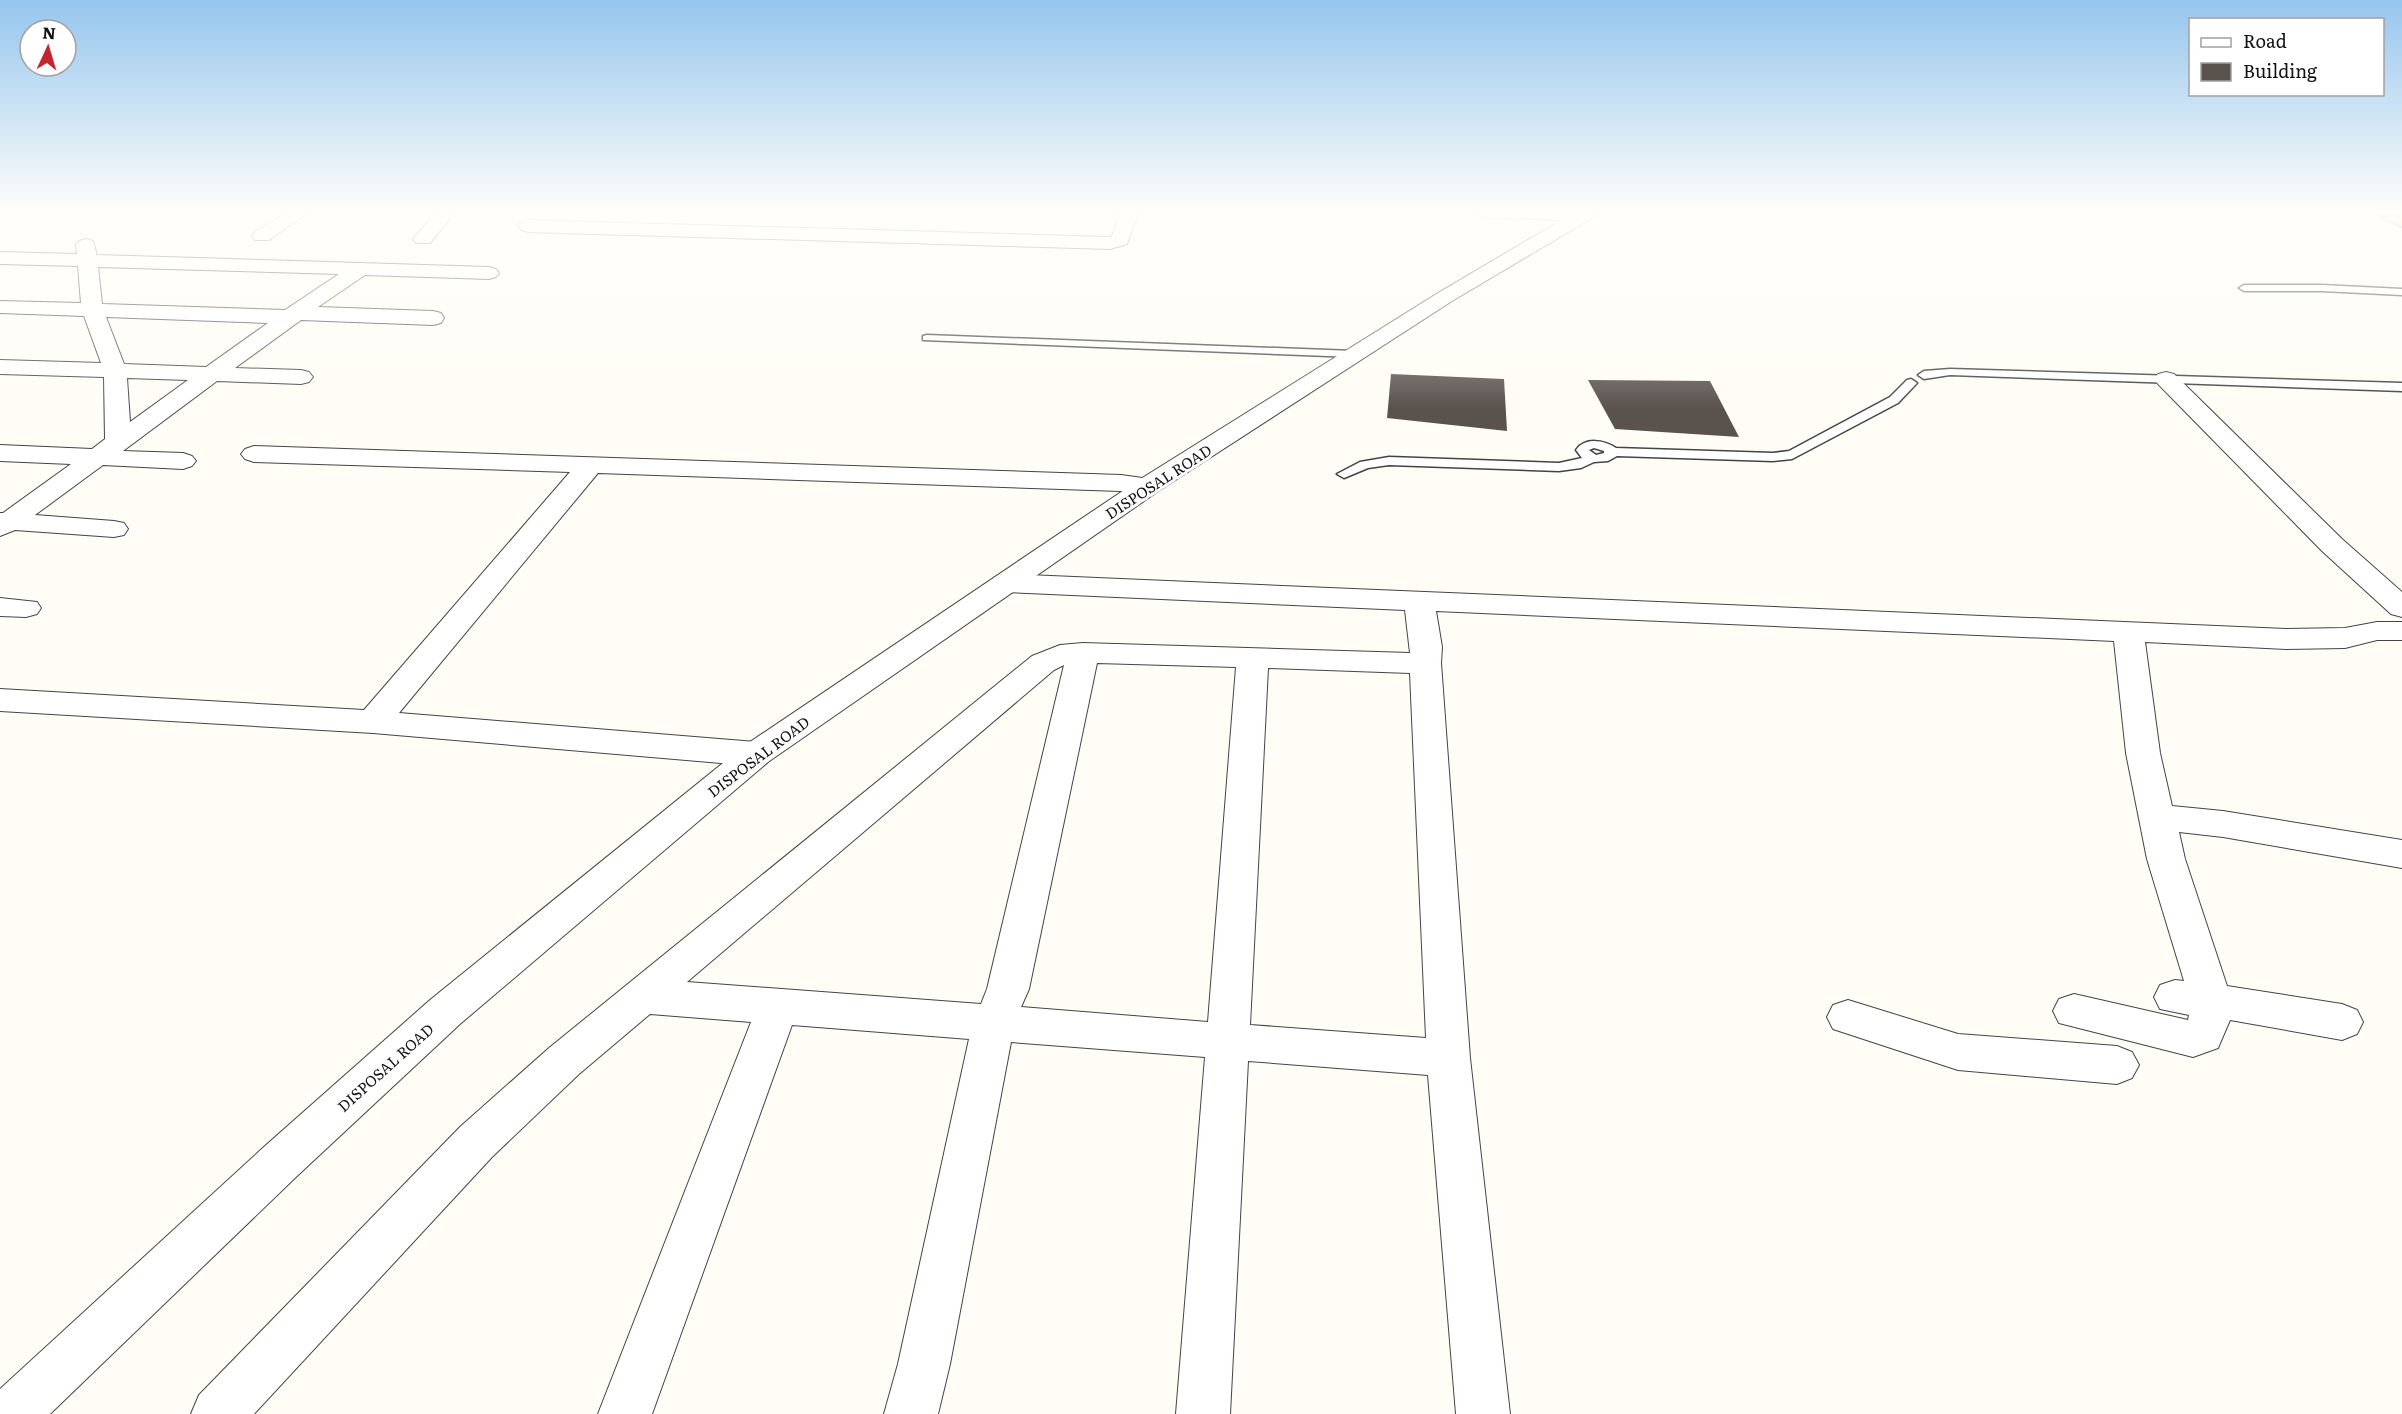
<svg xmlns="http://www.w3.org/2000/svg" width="2402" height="1414" font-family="Literata,serif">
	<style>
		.building { fill: #5a524d }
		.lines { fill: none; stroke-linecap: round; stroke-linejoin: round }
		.service-casing { stroke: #444; stroke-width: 3 }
		.minor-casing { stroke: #444; stroke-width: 2 }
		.tertiary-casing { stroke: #444; stroke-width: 2 }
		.trunk-casing { stroke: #222; stroke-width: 2 }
		.service { fill: #fff; fill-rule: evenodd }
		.minor { fill: #fff; fill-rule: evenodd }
		.tertiary { fill: #fff; fill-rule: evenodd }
		.trunk { fill: #f7bc64; fill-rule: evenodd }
		.labels { text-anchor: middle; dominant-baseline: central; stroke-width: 6; stroke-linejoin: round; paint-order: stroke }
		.street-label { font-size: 15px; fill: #111; stroke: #fff }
	</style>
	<rect width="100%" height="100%" fill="#fffdf5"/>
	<g class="building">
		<path d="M1391 374 1504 379 1507 431 1387 418Z"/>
		<path d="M1588 380 1710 381 1739 437 1615 429Z"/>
	</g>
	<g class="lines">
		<g class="service-casing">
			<g id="service">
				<path d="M2322 285 2402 289V295L2322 291H2244L2239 288 2244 285Z"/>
				<path d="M927 335 1354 351 1360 354 1354 357 923 340V336Z"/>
				<path d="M1950 369 2402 383V391L1950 375 1924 379 1918 375 1924 371Z"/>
				<path d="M1911 379 1917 383 1898 403 1792 459 1773 461 1617 456 1608 461 1594 462 1581 468 1559 471 1389 465 1368 468 1344 478 1337 474 1360 462 1389 457 1559 463 1582 458 1576 450C1585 437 1604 440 1616 448L1773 453 1789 451 1890 397 1907 380ZM1594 448 1604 451V453L1596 455 1589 450Z"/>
			</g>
		</g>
		<g class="minor-casing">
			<g id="minor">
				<path d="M289 211H310L269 240H255L252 236 255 232Z"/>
				<path d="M437 211H456L430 243H416L413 239Z"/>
				<path d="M1121 211H1139L1127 244 1110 249 528 232 521 230 518 226 521 222 528 220 1109 237 1112 236Z"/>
				<path d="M1476 211H1587L1591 215 1589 219 1582 221 1485 217 1478 215Z"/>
				<path d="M86 239 93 241 97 255 489 267 496 269 499 273 496 277 489 279 365 275 318 307 433 311 441 313 444 318 441 323 433 325 301 320 235 368 301 370 309 372 313 377 309 382 301 384 217 381 123 451 183 453 192 456 196 461 192 466 183 469 103 465 35 515 114 521 124 523 128 529 124 535 114 537 15 530 0 536V513H3L71 464 0 461V445L92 449 105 439 104 377 0 374V360L101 363 84 316 0 313V301L81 303 78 266 0 264V252L77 254 76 245 79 241ZM98 267 339 274 285 310 102 304ZM106 317 268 323 206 367 124 364ZM127 378 188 380 130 422Z"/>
				<path d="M2166 372 2174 374 2342 539 2402 592V617L2391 614 2322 551 2158 384 2154 379 2158 374Z"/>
				<path d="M254 446 1121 475 1157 480 1161 486 1157 492 1148 494 1121 491 598 473 399 713 756 742 768 746 773 754 768 762 756 766 373 733 0 711V689L364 710 570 472 254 462 245 459 241 454 245 449Z"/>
				<path d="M1005 574 2286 629 2345 628 2377 622H2402V640H2377L2345 648 2286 649 2145 642 2160 753 2172 806 2223 811 2402 840V868L2223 837 2179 832 2185 859 2227 986 2342 1004 2357 1010 2363 1022 2357 1034 2342 1040 2230 1020 2218 1048 2193 1057 2059 1023 2053 1011 2059 999 2074 994 2188 1020 2189 1015 2160 1009 2154 997 2160 985 2175 980 2184 981 2147 859 2126 753 2114 641 1436 611 1442 647 1441 663 1470 1058 1510 1414H1456L1428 1075 1248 1061 1230 1414H1176L1205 1057 1011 1042 950 1364 938 1414H884L898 1364 969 1039 792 1025 652 1414H598L751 1022 650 1014 579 1074 492 1157 254 1414H191L199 1395 460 1127 549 1048 1032 656 1060 645 1083 643 1410 653 1405 610 1005 592 995 589 990 583 995 577ZM1097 663 1236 667 1208 1022 1021 1007 1029 989ZM1064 665 987 989 981 1004 687 982 1054 670ZM1268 668 1410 673 1426 1038 1250 1025Z"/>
				<path d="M0 598 37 602 41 608 37 614 26 617 0 616Z"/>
				<path d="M1848 1000 1958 1034 2117 1046 2132 1052 2139 1065 2132 1078 2117 1084 1958 1070 1833 1029 1827 1017 1833 1005Z"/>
			</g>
		</g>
		<g class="tertiary-casing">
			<path id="tertiary" d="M1577 211H1599L1597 215 1452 301 1157 492 768 762 460 1024 297 1176 50 1414H0V1389L265 1146 430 1000 744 746 1139 480 1438 293Z"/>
		</g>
		<g class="trunk-casing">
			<path id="trunk" d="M2376 211H2398L2402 213V227L2378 215Z"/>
		</g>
		<use href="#service" class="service"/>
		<use href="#minor" class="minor"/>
		<use href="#tertiary" class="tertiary"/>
		<use href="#trunk" class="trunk"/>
	</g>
	<linearGradient id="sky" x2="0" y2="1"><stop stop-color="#95c6ee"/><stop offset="0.52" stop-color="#fffefa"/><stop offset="1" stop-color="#fffefa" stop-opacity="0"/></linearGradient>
	<rect width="2402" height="409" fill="url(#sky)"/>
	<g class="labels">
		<g class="street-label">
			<text transform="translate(1158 481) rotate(-33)">DISPOSAL ROAD</text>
			<text transform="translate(758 756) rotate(-37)">DISPOSAL ROAD</text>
			<text transform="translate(385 1067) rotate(-42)">DISPOSAL ROAD</text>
		</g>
	</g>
	<rect x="2189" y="18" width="195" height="78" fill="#ffffff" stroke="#a0a0a0" stroke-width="1.5"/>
	<rect x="2201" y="38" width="30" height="9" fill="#ffffff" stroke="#a0a0a0" stroke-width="1.5"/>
	<text x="2243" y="48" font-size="18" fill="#111111">Road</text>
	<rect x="2201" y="63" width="30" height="18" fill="#5a524d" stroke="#a0a0a0" stroke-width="1.5"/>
	<text x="2243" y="78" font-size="18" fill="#111111">Building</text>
	<g transform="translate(48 48) rotate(4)"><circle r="28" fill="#ffffff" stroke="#a0a0a0" stroke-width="1.5"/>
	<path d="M0-4.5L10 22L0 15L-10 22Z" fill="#c4262e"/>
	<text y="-9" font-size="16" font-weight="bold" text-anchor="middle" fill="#111111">N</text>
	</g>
</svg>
